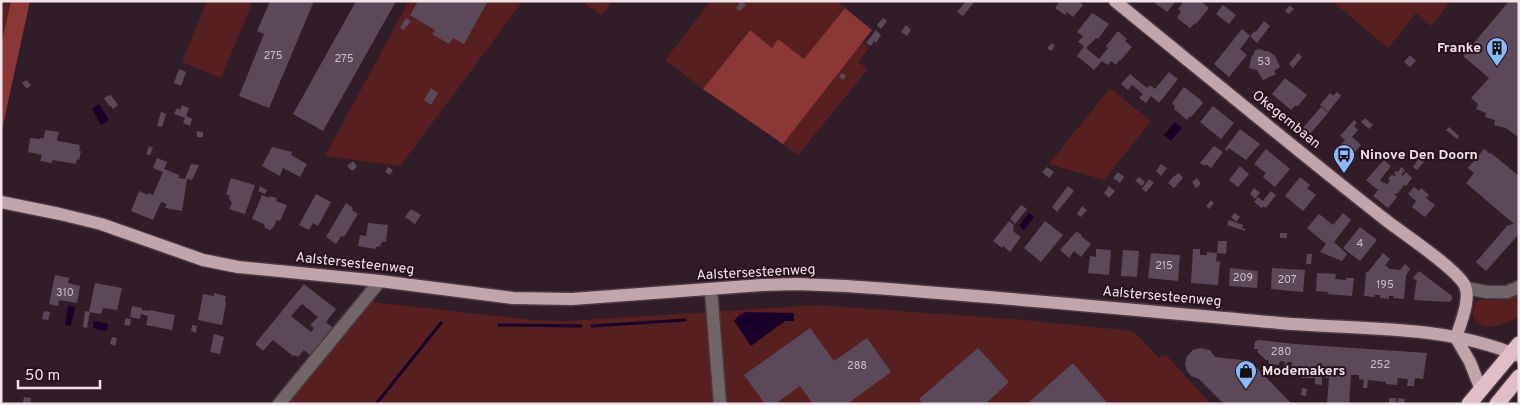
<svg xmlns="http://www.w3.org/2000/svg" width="1520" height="405" font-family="Overpass,sans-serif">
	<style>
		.green { fill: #581f20 }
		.forest { fill: #8b3637 }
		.water { fill: #180029 }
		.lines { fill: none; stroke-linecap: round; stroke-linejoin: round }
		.stream { stroke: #180029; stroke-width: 3 }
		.building { fill: #5b495a; fill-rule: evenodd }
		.minor-casing { stroke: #4c3943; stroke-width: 15 }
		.major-casing { stroke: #4c3943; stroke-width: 15 }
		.highway-casing { stroke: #4c3943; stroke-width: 18 }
		.minor { stroke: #726567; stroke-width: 12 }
		.major { stroke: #c0a5ab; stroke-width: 12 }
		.highway { stroke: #dfbfc5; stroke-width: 15 }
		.labels { text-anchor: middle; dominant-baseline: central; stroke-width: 4; stroke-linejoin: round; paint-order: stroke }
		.number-label { font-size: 11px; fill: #ccbcc6 }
		.poi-label { font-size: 14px; font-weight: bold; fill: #f1e3ea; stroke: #27131e; text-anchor: start }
		.street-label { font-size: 14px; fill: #f1e3ea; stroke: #27131e }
	</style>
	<rect width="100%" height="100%" fill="#311d28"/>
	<g class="green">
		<path d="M1 1H11L1 46Z"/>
		<path d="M207 1H253L221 78 182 62Z"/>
		<path d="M409 1H523L400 166 325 156Z"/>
		<path d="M581 1H612L602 15Z"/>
		<path d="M711 1H836L845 8 804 60 779 40 772 48 749 30 703 89 665 60Z"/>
		<path d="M1332 1H1451L1431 26 1416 13 1388 48Z"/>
		<path d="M862 42 869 48 858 62 868 69 798 155 783 144Z"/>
		<path d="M1110 88 1151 121 1104 180 1049 164Z"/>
		<path d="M1519 295V317C1507 322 1487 334 1476 321 1471 315 1473 309 1476 302L1479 300H1496Z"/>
		<path d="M372 302 532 320 568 321 819 305 1023 320 1133 331 1159 358 1166 355 1211 404H287Z"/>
	</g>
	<g class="forest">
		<path d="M11 1H30L1 134V46Z"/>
		<path d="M845 8 872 30 783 144 703 89 750 30 772 48 778 39 804 59Z"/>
	</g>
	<g class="water">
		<path d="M99 104 109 120 101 125 92 109Z"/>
		<path d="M1175 122 1182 128 1171 141 1164 135Z"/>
		<path d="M1029 213 1034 217 1024 230 1019 226Z"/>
		<path d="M68 306 75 307 71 326 65 325Z"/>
		<path d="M746 312 794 313V321H785L751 346 734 321 738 316Z"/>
		<path d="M94 321 108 324 107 331 93 328Z"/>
	</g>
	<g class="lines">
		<g class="stream">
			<path d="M499 325 581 326"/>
			<path d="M592 326 685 320"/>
			<path d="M376 404 441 323"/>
		</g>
	</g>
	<g class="building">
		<path d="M270 1H314L269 108 239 96 264 34 257 31Z"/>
		<path d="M351 1H396L323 131 293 114 355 3Z"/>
		<path d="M418 1H488L464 44 453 38 449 44 432 34 435 30 410 15Z"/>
		<path d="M741 1 746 5 740 11 736 8Z"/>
		<path d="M966 1H975L963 16 957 12Z"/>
		<path d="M1060 1H1079L1083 5 1073 17 1067 12 1065 15 1055 8Z"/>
		<path d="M1157 1H1176L1167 12 1155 3Z"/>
		<path d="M1184 1H1201L1209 8 1196 24 1195 23 1190 28 1177 18 1181 11 1178 9Z"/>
		<path d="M1509 1H1519V138L1506 128 1494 125 1495 120 1485 117 1486 113 1476 109 1478 104 1471 98 1489 78 1463 56Z"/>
		<path d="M1223 5 1236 15 1229 24 1216 14Z"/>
		<path d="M1290 5 1294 9 1289 14 1285 11Z"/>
		<path d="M1092 13 1109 24 1098 39 1096 38 1086 48 1099 59 1108 48 1106 46 1118 31 1127 39 1125 41 1132 47 1120 61 1119 60 1116 65 1111 61 1108 65 1102 61 1094 70 1077 56 1084 46 1078 42 1083 36 1077 32Z"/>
		<path d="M406 18 411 21 404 30 400 28Z"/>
		<path d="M883 18 887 21 881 29 877 25Z"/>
		<path d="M1264 21 1270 26 1257 43 1250 36 1240 49 1247 55 1229 77 1214 64 1242 29 1250 36 1255 31 1256 32Z"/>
		<path d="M906 25 911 30 907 36 901 32Z"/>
		<path d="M876 30 881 35 876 43 874 41 871 46 866 43Z"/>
		<path d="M1052 43 1055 46 1051 51 1047 48Z"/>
		<path d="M1258 49 1270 52 1275 56 1280 67 1274 71 1276 74 1263 80 1257 70 1249 68 1252 55 1253 56 1255 50H1257Z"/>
		<path d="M1298 53 1302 57 1293 68 1289 64Z"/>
		<path d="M1410 55 1416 61 1410 67 1404 62Z"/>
		<path d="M179 69 186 72 181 86 174 83Z"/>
		<path d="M1169 72 1178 79 1159 103 1151 96 1146 103 1139 98 1143 94 1132 85 1128 90 1121 84 1130 74 1147 88 1150 85 1155 89Z"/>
		<path d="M842 73 846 76 843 80 839 77Z"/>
		<path d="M1285 78 1307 95 1298 106 1296 105 1291 110 1272 94Z"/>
		<path d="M26 80 31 85 27 89 22 83Z"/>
		<path d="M1184 87 1202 101H1201L1203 103 1191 117 1190 116 1187 120 1174 109 1175 106 1172 103Z"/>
		<path d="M431 88 438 93 431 105 424 100Z"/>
		<path d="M1337 92 1341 96 1328 112 1320 105 1330 93 1333 96Z"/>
		<path d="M109 95 110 96 111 95 118 105 113 109 110 105 109 106 104 98Z"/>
		<path d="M182 105 189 108 186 116 192 119 190 126 183 123 185 118 174 114 177 108 180 110Z"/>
		<path d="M1213 106 1234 123 1221 139 1200 122Z"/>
		<path d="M1321 107 1328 113 1309 135 1302 129Z"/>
		<path d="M161 112 166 114 162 127 157 126Z"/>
		<path d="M1365 118 1373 125 1369 129 1361 122Z"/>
		<path d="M1354 120 1357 123 1354 126 1358 130 1352 137 1361 145 1355 152 1353 150 1349 156 1339 147 1345 140 1340 136Z"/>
		<path d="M1449 127 1459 136 1457 139 1446 130Z"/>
		<path d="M1240 129 1260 144 1246 160 1229 148 1227 151 1225 149Z"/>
		<path d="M45 130 59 132 57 139 58 141 80 145 79 151H81L79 160 77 159 76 164 52 160V163L40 161 42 155 28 152 30 138 40 139 41 138H44Z"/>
		<path d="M196 131 203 132V137H197V133Z"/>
		<path d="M149 146 153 148 150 155 146 154Z"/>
		<path d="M1214 146 1223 152 1211 168 1206 164 1205 166 1200 163Z"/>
		<path d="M272 147 292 152 291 155 307 164 300 177 283 168 280 176 262 166Z"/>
		<path d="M1266 149 1290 169 1275 187 1263 177 1266 173 1254 164Z"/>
		<path d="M1484 149 1490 154 1491 153 1519 176V234L1486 271 1476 262 1507 226 1514 224 1466 183 1474 173 1468 168Z"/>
		<path d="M157 158 167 162 164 169 179 175 178 178 185 179 191 164 199 165 192 180 187 179 182 211 165 208 167 204 161 202 153 220 131 211 139 191 148 195V193L153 195 163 172 153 168Z"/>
		<path d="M1419 158 1424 162 1417 170 1413 167Z"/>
		<path d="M1384 160 1391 166 1380 180 1383 183 1384 182 1387 185 1390 180 1388 179 1391 175 1396 176 1394 173 1396 171 1398 172 1401 167 1405 170 1401 175 1403 176 1406 172 1412 178 1406 186 1404 185 1398 193 1394 194 1397 197 1388 208 1373 196 1378 190 1366 180Z"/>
		<path d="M353 161 357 167 352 171 347 166Z"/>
		<path d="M1161 164 1167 168 1161 176 1156 171Z"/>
		<path d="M1240 166 1249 174 1238 187 1229 180Z"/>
		<path d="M388 167 393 170 390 175 385 172Z"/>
		<path d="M1047 167 1054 172 1049 178 1042 172Z"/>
		<path d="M1118 172 1124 177 1120 183 1113 178Z"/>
		<path d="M1179 173 1183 178 1174 188 1168 183 1173 177Z"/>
		<path d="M1139 177 1145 182 1142 186 1135 181Z"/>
		<path d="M1300 177 1310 185 1307 188 1316 195 1303 211 1285 196Z"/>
		<path d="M231 178 255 185 245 214 229 209 232 203 229 199 230 196 226 194Z"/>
		<path d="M1197 178 1201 184 1196 188 1192 182Z"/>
		<path d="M1149 179 1154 183 1146 192 1142 189Z"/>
		<path d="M260 186 267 190 265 194 258 191Z"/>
		<path d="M1068 186 1074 191 1057 212 1052 207Z"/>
		<path d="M1109 186 1115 191 1109 198 1104 193Z"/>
		<path d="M1414 187 1419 191 1421 188 1429 195 1426 198 1435 205 1425 217 1412 207 1416 201 1408 194Z"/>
		<path d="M1254 188 1260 193 1255 199 1250 194Z"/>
		<path d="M1271 191 1276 195 1266 208 1263 206 1262 208 1254 202 1258 197 1263 201Z"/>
		<path d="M316 194 331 202 318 226 313 223 309 230 299 225Z"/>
		<path d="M262 195 269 198 270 196 277 198 276 201 287 205 280 221 277 220 273 228 270 230 265 228 264 224 252 219Z"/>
		<path d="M1211 200 1214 203 1209 209 1206 206Z"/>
		<path d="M346 203 353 208 352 210 358 214 344 237 341 236 336 244 326 237Z"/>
		<path d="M1021 205 1027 209 1015 224 1010 219Z"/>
		<path d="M1082 206 1087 210 1081 217 1077 214Z"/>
		<path d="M411 209 421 215 415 224 405 217Z"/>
		<path d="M1235 213 1240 217 1236 222 1231 217Z"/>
		<path d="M1343 213 1351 220 1334 242 1347 254 1342 261 1320 252 1326 244 1307 228 1319 214 1333 225Z"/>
		<path d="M1229 220 1243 225 1242 228 1245 229V231L1227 225Z"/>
		<path d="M1009 221 1014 225 1013 231 1021 237 1010 252 1003 246 1002 248 993 241Z"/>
		<path d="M1045 221 1063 235 1041 262 1024 248Z"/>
		<path d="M368 223 388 225 386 242H382L380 246 376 247 375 249 358 246 360 235 366 236Z"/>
		<path d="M1360 227 1377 240 1360 261 1343 248Z"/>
		<path d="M1076 232H1077L1082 235 1081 236 1091 244 1081 257 1074 251 1069 258 1060 250Z"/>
		<rect x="1280" y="233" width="7" height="5"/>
		<path d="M1218 241H1227L1226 254 1217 253Z"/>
		<path d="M1096 249 1111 250 1109 275 1088 273 1090 256 1096 257Z"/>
		<path d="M1193 249H1200V255H1207V252L1217 253 1216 262 1220 261 1218 285 1191 283Z"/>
		<path d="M1123 250 1139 251 1137 277 1121 276Z"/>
		<path d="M1151 253 1180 255 1178 281 1148 278Z"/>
		<path d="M1383 253 1390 259 1385 265 1390 269 1400 270 1405 264 1410 269 1406 275 1404 299 1393 298 1394 296H1389V299L1380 298V295H1375L1374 297 1364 296 1366 272H1368Z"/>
		<path d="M1307 254H1312L1311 264H1306Z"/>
		<path d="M1230 268 1258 271 1257 288 1229 286Z"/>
		<path d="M1272 268 1305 270 1303 292 1271 289Z"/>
		<path d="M1419 271 1452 296V300L1449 302 1414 300 1416 284 1417 281 1413 278Z"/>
		<path d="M1317 273 1336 274 1335 279 1346 280V278H1354L1352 296 1328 294V292L1316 291Z"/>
		<path d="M55 275 69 278 68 283 80 286 77 303 59 300 58 306 49 304Z"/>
		<path d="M95 283 122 288 117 310 103 308 101 314 89 312Z"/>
		<path d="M304 284 336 309 326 322 335 330 312 357 304 350 298 357 294 355 293 356 273 340 263 351 255 344ZM302 304 318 317 310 325 314 328 311 332 291 316Z"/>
		<path d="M214 293 226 296 225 302 226 303 222 325 198 320 203 294 214 296Z"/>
		<path d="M132 306 142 308V310L149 311V310L175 315 172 330 146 325 148 316 141 314 140 319 130 317Z"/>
		<path d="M44 311 50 312 48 320 42 319Z"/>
		<path d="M85 311 90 312 87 328 83 327Z"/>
		<path d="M126 318 131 319 130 326 124 325Z"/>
		<path d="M192 325 197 326 196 333 191 331Z"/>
		<path d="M810 328 834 361 867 338 891 372 847 404H813L800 386 775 404H765L744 375Z"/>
		<path d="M214 334 224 337 220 354 210 352Z"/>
		<path d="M112 337 117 338 115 346 110 344Z"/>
		<path d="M1260 340 1294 344 1427 353 1423 379 1415 378 1414 386H1407L1408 379 1398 378 1397 385 1386 384V382L1368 380 1367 388H1363L1364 380 1359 379V375H1351L1349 404H1327L1329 378 1322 377V385L1315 384V378H1301L1300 371 1291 370 1292 362H1287V366L1284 365 1285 362 1280 361 1279 365 1269 364 1268 360H1266L1257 352 1258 349H1254L1255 341Z"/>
		<path d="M978 348 1009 382 985 404H923L919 399Z"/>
		<path d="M1200 348 1210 350 1215 357 1250 361 1292 404H1224L1199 379 1191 376 1187 371 1185 364 1187 356 1193 350Z"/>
		<path d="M1073 363 1108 404H1027Z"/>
		<path d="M1302 388 1307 389 1306 396 1301 395Z"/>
		<path d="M24 397 31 398 30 404 23 402Z"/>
		<rect x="1389" y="398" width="7" height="6"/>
		<path d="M1398 398 1405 399 1404 404H1397Z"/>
	</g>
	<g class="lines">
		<g class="minor-casing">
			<g id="minor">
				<path d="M1466 288 1487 292H1507L1519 287"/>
				<path d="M711 290 720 404"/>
				<path d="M279 404 380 281"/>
			</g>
		</g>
		<g class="major-casing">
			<g id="major">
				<path d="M1115 1C1205 74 1295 149 1387 221 1404 234 1457 269 1465 286 1471 300 1460 324 1456 338"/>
				<path d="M1 202 60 214 101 224 203 260 238 267 380 281 513 298 572 299 762 285 797 284 846 286C991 296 1136 310 1280 323 1359 330 1445 324 1519 356"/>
				<path d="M1456 338 1470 362 1481 390"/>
			</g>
		</g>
		<g class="highway-casing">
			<g id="highway">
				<path d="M1469 404 1519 344"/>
				<path d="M1497 404 1519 377"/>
			</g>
		</g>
		<use href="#minor" class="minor"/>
		<use href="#major" class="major"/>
		<use href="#highway" class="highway"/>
	</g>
	<defs>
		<g id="building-pin" transform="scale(1.125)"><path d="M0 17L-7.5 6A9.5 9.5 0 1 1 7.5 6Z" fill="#89bafc" stroke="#27131e"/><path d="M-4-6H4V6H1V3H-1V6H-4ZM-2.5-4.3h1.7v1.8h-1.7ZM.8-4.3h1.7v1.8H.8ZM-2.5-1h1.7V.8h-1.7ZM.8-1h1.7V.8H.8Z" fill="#111"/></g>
		<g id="bus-pin" transform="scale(1.125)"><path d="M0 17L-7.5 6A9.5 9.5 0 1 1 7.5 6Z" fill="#89bafc" stroke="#27131e"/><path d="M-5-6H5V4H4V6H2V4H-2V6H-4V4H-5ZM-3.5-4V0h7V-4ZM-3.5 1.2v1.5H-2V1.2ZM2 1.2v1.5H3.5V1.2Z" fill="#111"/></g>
		<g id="shop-pin" transform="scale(1.125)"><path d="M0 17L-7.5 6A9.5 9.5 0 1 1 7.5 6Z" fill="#89bafc" stroke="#27131e"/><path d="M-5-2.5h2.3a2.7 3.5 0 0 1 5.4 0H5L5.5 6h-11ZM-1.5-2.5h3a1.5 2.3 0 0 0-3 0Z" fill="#111"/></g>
	</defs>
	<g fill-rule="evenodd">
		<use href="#building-pin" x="1497" y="48"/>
		<use href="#bus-pin" x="1344" y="155"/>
		<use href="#shop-pin" x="1246" y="371"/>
	</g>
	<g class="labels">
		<g class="number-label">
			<text x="273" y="56">275</text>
			<text x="344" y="59">275</text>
			<text x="1264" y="62">53</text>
			<text x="1360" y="244">4</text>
			<text x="1164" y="266">215</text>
			<text x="1243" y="278">209</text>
			<text x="1287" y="280">207</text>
			<text x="1385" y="285">195</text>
			<text x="65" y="293">310</text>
			<text x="1281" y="352">280</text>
			<text x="1380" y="365">252</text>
			<text x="857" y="366">288</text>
		</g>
		<g class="poi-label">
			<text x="1481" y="48" text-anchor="end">Franke</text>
			<text x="1360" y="155">Ninove Den Doorn</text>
			<text x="1262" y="371">Modemakers</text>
		</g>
		<g class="street-label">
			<text transform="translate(1286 120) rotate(39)">Okegembaan</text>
			<text transform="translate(355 264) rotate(6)">Aalstersesteenweg</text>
			<text transform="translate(756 273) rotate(-3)">Aalstersesteenweg</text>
			<text transform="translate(1162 297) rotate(5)">Aalstersesteenweg</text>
		</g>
	</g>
	<rect width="1520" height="405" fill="none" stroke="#f1e3ea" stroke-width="5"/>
	<path d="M18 380v8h82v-8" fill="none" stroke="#f1e3ea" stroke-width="2.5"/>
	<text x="25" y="380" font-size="15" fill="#f1e3ea" stroke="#27131e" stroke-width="4" paint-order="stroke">50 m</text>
</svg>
